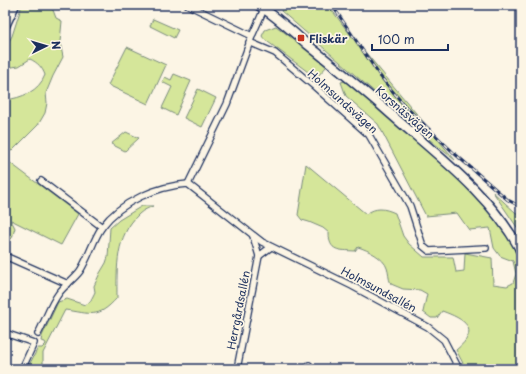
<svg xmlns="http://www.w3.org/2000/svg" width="526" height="374" font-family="'Playpen Sans',sans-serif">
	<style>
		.green { fill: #d5e69a; stroke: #788a7c }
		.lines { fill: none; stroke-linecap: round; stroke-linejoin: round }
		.street-casing { stroke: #1b2f5e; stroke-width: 8 }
		.secondary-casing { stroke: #1b2f5e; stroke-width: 11 }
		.street { stroke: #fcf5e5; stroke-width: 5.5 }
		.secondary { stroke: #fcf5e5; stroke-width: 8 }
		.rail-casing { stroke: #1b2f5e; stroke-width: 3 }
		.rail { stroke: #fcf5e5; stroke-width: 1.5; stroke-dasharray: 4.5; stroke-linecap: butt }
		.poi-dot { fill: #c8321e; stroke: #fcf5e5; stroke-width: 1.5 }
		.labels { text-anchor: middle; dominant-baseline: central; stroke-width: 3.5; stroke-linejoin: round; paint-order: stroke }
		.poi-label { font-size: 11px; font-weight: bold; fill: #1b2f5e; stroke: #fcf5e5; text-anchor: start }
		.street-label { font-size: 11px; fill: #1b2f5e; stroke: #fcf5e5 }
	</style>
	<rect width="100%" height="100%" fill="#fcf5e5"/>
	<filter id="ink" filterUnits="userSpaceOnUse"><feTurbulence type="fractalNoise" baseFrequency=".025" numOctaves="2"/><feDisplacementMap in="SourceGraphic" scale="8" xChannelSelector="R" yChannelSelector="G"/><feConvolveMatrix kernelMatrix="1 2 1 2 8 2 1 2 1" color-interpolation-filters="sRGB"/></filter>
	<g filter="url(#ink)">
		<g class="green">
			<path d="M22 5H44L53 10 56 18 62 21 60 42 63 57 53 76 46 93 47 103 45 113 38 125 12 151 5 148V100C22 98 39 91 45 75 42 67 38 63 30 59L19 66 5 68V48L12 36Z"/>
			<path d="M284 5H328L346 29 455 160 430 140 281 11Z"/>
			<path d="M153 19 178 30 174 38 150 26Z"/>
			<path d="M276 26 328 65 316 78 264 39 262 36 265 30Z"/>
			<path d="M127 47 166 65 148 104 108 85Z"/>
			<path d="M174 74 191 81 176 115 162 108 172 87 162 82 165 77 171 80Z"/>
			<path d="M345 81 386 114 485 202 509 233 515 252 521 260V369H466L456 350C482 329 464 319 442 311L437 318H431L423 312 427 294 420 290 403 289 391 284C388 278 389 273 387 268 384 258 368 250 358 247L355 251C339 250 329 252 329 233L323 228 309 222 302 220 298 215 306 164 366 214C376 207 384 208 395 213L403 236 409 244 424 257H453L456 272 464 271 465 253 492 258 493 284 507 286 513 283 516 274 513 261 500 256 494 248 490 228 469 230 457 213 426 216 378 124 346 96 341 82Z"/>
			<path d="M198 89 216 98 202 127 184 118Z"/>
			<path d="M126 132 139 138 125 151 111 144Z"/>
			<path d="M5 159 78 214 61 245 11 220 15 228 12 238 5 244Z"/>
			<path d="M493 192 515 212 521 216V233Z"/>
			<path d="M142 206H153C149 208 143 210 139 214 115 237 117 267 117 298 97 320 91 313 65 310L43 353V369H27L38 348H42L46 344 45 342 41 341 42 336 58 302 67 299 85 305 90 302 95 292 94 286 100 273 106 263 108 257 110 228 119 220Z"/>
		</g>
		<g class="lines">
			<g class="street-casing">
				<g id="street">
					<path d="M188 5 252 36"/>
					<path d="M249 42 275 53 315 87 369 135 410 206 423 246 429 251 486 248"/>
					<path d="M41 181 102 227"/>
					<path d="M188 184 227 104 252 36 264 9 267 5"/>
					<path d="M253 236 259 256 271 247"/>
					<path d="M5 256 68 284"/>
					<path d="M5 333 34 343 22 369"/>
					<path d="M38 334C45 321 50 305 59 293 65 285 74 279 80 271 89 257 93 240 102 227 121 201 158 186 188 184L262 242 352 286 428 327 444 340 459 369"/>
					<path d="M237 369 259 256"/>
					<path d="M308 369 309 365"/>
				</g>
			</g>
			<g class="secondary-casing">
				<g id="secondary">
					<path d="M258 5C276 16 292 31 308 45 334 66 360 87 385 109 434 153 489 192 521 251"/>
					<path d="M5 10 7 5"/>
					<path d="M5 26 15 5"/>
				</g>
			</g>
			<use href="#street" class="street"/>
			<use href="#secondary" class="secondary"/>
			<g class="rail-casing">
				<path id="rail" d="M332 5 380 76 404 105 455 154 508 200 521 207"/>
			</g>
			<use href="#rail" class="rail"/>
		</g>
	</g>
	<rect class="poi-dot" x="297" y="34" width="8" height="8" rx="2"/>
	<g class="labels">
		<g class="poi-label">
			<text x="309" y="38">Fliskär</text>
		</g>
		<g class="street-label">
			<text transform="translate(343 101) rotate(42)">Holmsundsvägen</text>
			<text transform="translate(405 112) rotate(41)">Korsnäsvägen</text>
			<text transform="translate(379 289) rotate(28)">Holmsundsallén</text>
			<text transform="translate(238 310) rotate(-79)">Herrgårdsallén</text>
		</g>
	</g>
	<rect width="526" height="374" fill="none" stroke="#fcf5e5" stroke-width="20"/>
	<rect x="10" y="10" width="506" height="354" fill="none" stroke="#1b2f5e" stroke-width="1.5" filter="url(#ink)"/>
	<g transform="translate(46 46) rotate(85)" stroke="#fcf5e5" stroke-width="3" paint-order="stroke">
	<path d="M0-3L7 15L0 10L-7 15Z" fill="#1b2f5e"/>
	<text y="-6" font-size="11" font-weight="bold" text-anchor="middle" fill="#1b2f5e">N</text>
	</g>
	<path d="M372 44v6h76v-6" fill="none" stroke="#1b2f5e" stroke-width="2"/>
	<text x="378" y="44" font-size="12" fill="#1b2f5e" stroke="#fcf5e5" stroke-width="3" paint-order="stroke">100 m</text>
</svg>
